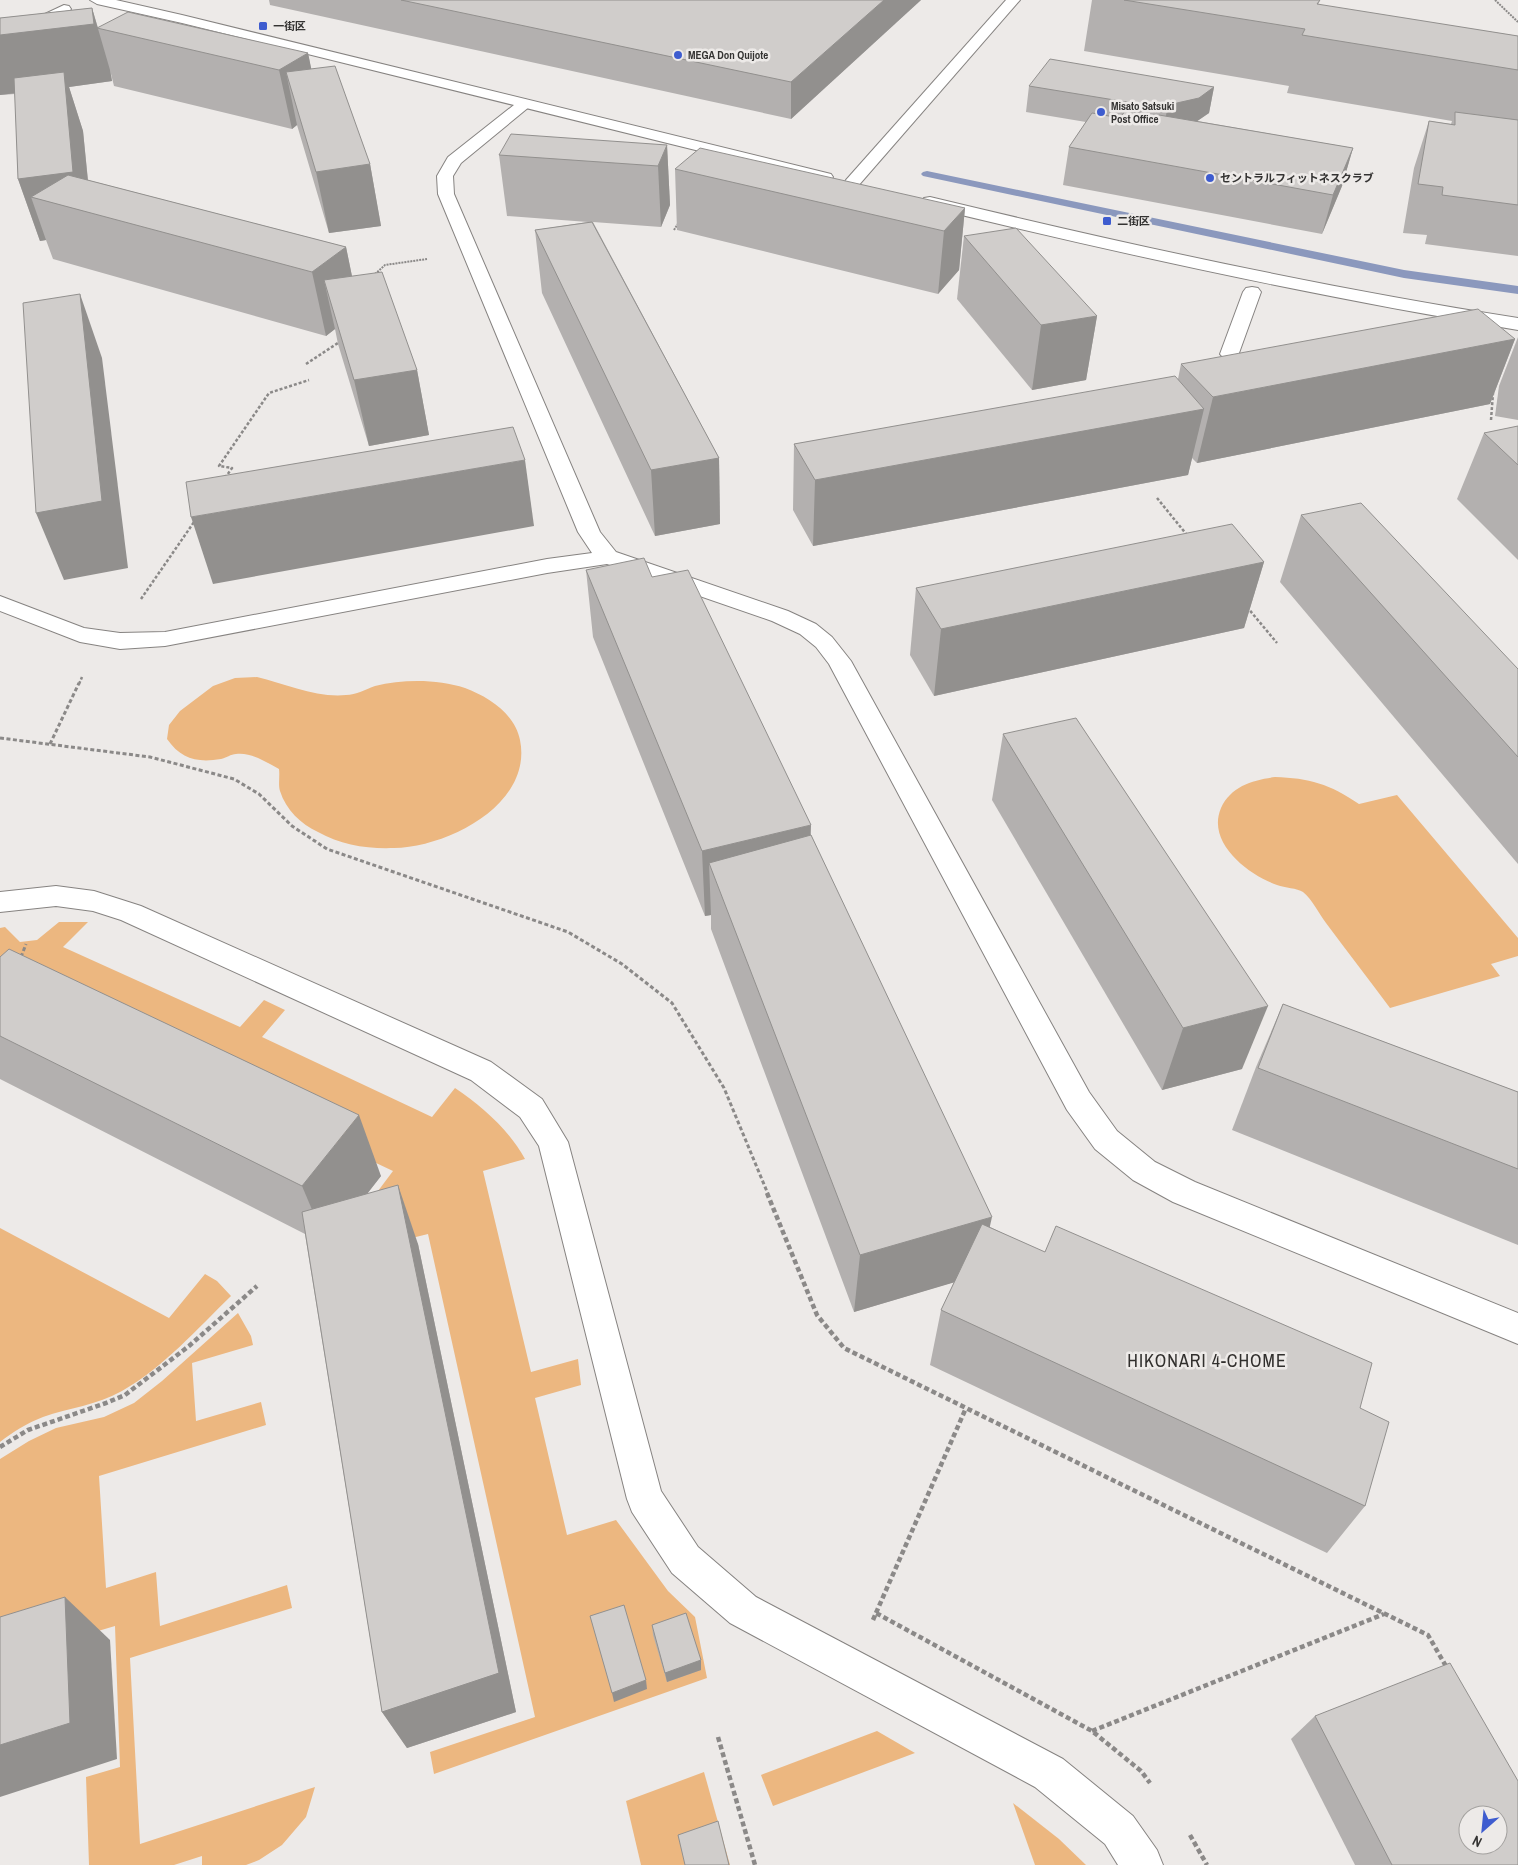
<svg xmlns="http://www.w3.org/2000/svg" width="1518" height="1865" font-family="'Archivo Narrow','Noto Sans JP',sans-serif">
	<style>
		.green { fill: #ecb780 }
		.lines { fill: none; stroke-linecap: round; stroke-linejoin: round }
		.stream { fill: #8b98bd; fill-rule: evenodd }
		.street-casing { stroke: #868381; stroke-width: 2 }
		.secondary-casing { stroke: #868381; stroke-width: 2 }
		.path-far3 { stroke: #8b8988; stroke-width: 2; stroke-dasharray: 2 1; stroke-linecap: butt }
		.path-far2 { stroke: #8b8988; stroke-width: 2.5; stroke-dasharray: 3 2; stroke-linecap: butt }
		.path-far1 { stroke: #8b8988; stroke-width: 3; stroke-dasharray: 4 2.5; stroke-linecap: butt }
		.path { stroke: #8b8988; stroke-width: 4.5; stroke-dasharray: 5 3; stroke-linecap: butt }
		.street { fill: #fff; fill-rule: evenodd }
		.secondary { fill: #fff; fill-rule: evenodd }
		.wall { fill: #b3b0af }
		.shaded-wall { fill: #92908e }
		.building { fill: #d0cdcb; stroke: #92908e; fill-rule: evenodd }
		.poi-dot { fill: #3e5ccf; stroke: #edeae8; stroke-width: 2 }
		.labels { text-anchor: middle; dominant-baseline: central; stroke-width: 5; stroke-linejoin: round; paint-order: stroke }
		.far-poi-label { font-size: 11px; font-weight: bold; fill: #343332; stroke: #edeae8; text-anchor: start }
		.near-neighbourhood-label { font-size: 18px; letter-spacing: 1px; fill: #312f2d; stroke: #edeae8 }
	</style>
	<rect width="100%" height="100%" fill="#edeae8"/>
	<g class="green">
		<path d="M257 677C285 684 317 698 346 695 356 695 366 689 375 686 403 679 438 679 465 688 489 697 515 714 520 740 533 804 448 847 394 848 367 849 341 845 318 832 301 824 286 810 280 791 278 785 280 776 279 769 266 762 251 752 236 754 231 754 226 758 221 759 197 763 181 759 167 739L169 725 180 711 213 686 235 678Z"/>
		<path d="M1275 777C1309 778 1330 784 1359 804L1397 795 1518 938V956L1491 964 1500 976 1390 1008C1369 980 1347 951 1326 923 1319 914 1312 899 1303 892 1297 888 1285 888 1277 885 1249 875 1206 843 1221 808 1231 786 1253 780 1275 777Z"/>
		<path d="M59 922H88L63 947 240 1027 264 1000 285 1010 262 1037 432 1117 455 1088C483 1107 509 1130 525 1159L483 1171 531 1372 578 1359 581 1385 535 1398 567 1535 616 1520 668 1591 695 1617 707 1678 434 1774 430 1752 535 1717 428 1234 327 1259 393 1171 46 1007 0 1052V928L5 927 20 942 37 940Z"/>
		<path d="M0 1228 169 1318 205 1274 217 1281 231 1296C197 1329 164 1367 122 1391 97 1405 69 1408 43 1417 27 1423 13 1432 0 1442Z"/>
		<path d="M238 1313 251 1336 253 1345 192 1363 196 1421 261 1402 266 1425 99 1476 106 1588 156 1572 160 1626 287 1585 292 1608 130 1658 140 1844 315 1787 306 1817 282 1845 259 1860 246 1865H202V1856L174 1865H89L86 1777 120 1767 115 1626 0 1660V1459L29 1441 56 1428 104 1417 134 1403 162 1381Z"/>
		<path d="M877 1731 915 1753 773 1806 761 1775Z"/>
		<path d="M704 1772 730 1865H641L626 1801Z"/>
		<path d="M1013 1803 1059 1839 1086 1865H1035Z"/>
	</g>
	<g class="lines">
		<path class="stream" d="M927 171 1404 270 1518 286V294L1404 278 923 176 921 174 923 172Z"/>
		<g class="street-casing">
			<g id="street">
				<path d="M64 5 69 6 71 9 69 12 0 44V35Z"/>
				<path d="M524 99 529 101 532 104 529 107 461 163 453 176 454 194 600 532 616 552 788 611 816 624 832 637 851 661 1089 1092 1117 1131 1155 1162 1195 1182 1518 1313V1344L1173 1202 1133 1180 1095 1149 1067 1110 829 664 816 647 800 634 772 621 607 564 547 573 165 646 120 649 80 642 0 611V596L84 628 120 633 165 632 547 559 592 553 578 532 438 194 437 176 448 157 519 101Z"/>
				<path d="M1252 287 1258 288 1261 292 1239 353 1267 382 1264 386 1257 388 1250 386 1220 354 1243 292 1246 288Z"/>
				<path d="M56 886 94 891 141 906 491 1062 542 1099 568 1142 661 1491 698 1547 756 1597 1063 1759 1133 1816 1157 1850 1163 1865H1118L1105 1844 1035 1787 730 1623 672 1573 632 1512 627 1499 539 1146 520 1117 471 1080 121 920 93 911 56 906 0 912V892Z"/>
			</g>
		</g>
		<g class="secondary-casing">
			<g id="secondary">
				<path d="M90 0H116L182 15 831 174 833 177 831 180 825 182 182 23 97 4Z"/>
				<path d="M1006 0H1020L858 186H846L844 183 846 180Z"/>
				<path d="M930 197C1125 244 1320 287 1518 318V330C1318 297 1121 254 924 206L922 202 924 198Z"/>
			</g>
		</g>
		<g class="path-far3">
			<path d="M1495 0 1518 22"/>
			<path d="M674 230 679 222"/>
			<path d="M375 274 385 265 427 259"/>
		</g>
		<g class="path-far2">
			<path d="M306 364 341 341"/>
			<path d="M1491 420 1493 393"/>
			<path d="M225 478 232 468 219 466 269 393 309 380"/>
			<path d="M1157 498 1187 535"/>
			<path d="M141 599 194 522"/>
			<path d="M1247 607 1277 643"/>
			<path d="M79 684 82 677"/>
		</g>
		<g class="path-far1">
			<path d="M0 738 150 757 234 779 259 794 292 826 327 849 568 932 622 964 672 1003 724 1088 768 1194"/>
			<path d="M50 744 79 683"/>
			<path d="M21 957 26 944"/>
		</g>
		<g class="path">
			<path d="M767 1193 817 1315 844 1348 1428 1635 1447 1668"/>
			<path d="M0 1447 28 1430 106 1403 125 1395 189 1346 257 1286"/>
			<path d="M876 1613 966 1408"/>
			<path d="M873 1620 876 1613 1092 1731 1141 1771 1150 1783"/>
			<path d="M1092 1731 1384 1614"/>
			<path d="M718 1737 755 1865"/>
			<path d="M1190 1835 1207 1865"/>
		</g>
		<use href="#street" class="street"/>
		<use href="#secondary" class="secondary"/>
	</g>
	<g class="wall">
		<path d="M269 0H921L791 119 270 5Z"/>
		<path d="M1092 0H1320L1318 5 1518 36V256L1425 244 1427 235 1403 233 1414 168 1429 121 1451 124 1452 121 1287 93 1289 86 1084 51Z"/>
		<path d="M92 8 98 28 308 53 311 69 370 164 381 226 329 233 297 125 292 129 114 86 110 70 112 81 69 87 83 131 88 180 346 247 352 276 417 370 429 435 369 446 338 344 335 329 326 336 53 259 46 240 40 241 18 179 15 94 0 95V18Z"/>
		<path d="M1029 86 1214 87 1209 113 1197 121 1353 148 1342 186 1322 234 1063 185 1069 147 1086 122 1026 112Z"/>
		<path d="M667 145 670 205 661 227 593 222 719 458 720 524 655 536 542 293 535 230 588 222 507 216 499 155Z"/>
		<path d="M675 169 965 208 959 270 938 294 677 230Z"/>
		<path d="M964 236 1097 316 1086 380 1032 390 957 299Z"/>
		<path d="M1518 337V420L1495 416 1499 386Z"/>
		<path d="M1515 339 1490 404 1197 463 1192 458 1188 475 813 546 793 510 794 444 1178 379 1181 364Z"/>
		<path d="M1518 426V560L1457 499 1484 433Z"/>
		<path d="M1301 515 1518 669V864L1280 582Z"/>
		<path d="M1264 562 1244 628 934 696 910 655 916 588Z"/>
		<path d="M586 570 652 577 811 835 990 1227 1360 1408 1365 1506 1327 1553 930 1365 941 1310 954 1282 854 1312 711 929V915L705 916 593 637Z"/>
		<path d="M1003 734 1242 1069 1162 1090 992 800Z"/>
		<path d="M0 957 381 1176 367 1194 418 1244 516 1712 407 1748 382 1712 305 1234 0 1079Z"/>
		<path d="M1283 1004 1518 1092V1245L1232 1130 1256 1067Z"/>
		<path d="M652 1625 701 1660V1670L667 1682 653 1635Z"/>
		<path d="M1315 1716 1518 1865H1355L1291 1739Z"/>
	</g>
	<g class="shaded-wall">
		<path d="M884 0H921L791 119V82Z"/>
		<path d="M92 8 110 70 112 81 69 87 83 131 91 213 31 197 46 240 40 241 18 179 66 87 0 95V35Z"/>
		<path d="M308 53 320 111 286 72 297 125 292 129 279 70Z"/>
		<path d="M1214 87 1209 113 1193 124 1163 131 1168 105Z"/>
		<path d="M667 145 670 205 661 227 658 166Z"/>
		<path d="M1353 148 1342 186 1322 234 1333 195Z"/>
		<path d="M370 164 381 226 329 233 316 172Z"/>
		<path d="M965 208 959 270 938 294 944 231Z"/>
		<path d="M346 247 359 311 324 280 335 329 326 336 312 272Z"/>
		<path d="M80 294 102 358 128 568 64 580 36 513Z"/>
		<path d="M1097 316 1086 380 1032 390 1041 325Z"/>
		<path d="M1515 339 1490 404 1197 463 1213 397Z"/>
		<path d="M417 370 429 435 369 446 354 380Z"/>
		<path d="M1204 409 1188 475 813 546 815 480Z"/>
		<path d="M719 458 720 524 655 536 651 470Z"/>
		<path d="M525 460 534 526 213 584 191 517Z"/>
		<path d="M1264 562 1244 628 934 696 941 629Z"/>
		<path d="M811 825 809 891 709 863 711 915 705 916 702 851Z"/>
		<path d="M1268 1006 1242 1069 1162 1090 1183 1028Z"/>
		<path d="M359 1115 381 1176 327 1245 302 1186Z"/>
		<path d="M398 1185 418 1244 516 1712 407 1748 382 1712Z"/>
		<path d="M992 1217 979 1275 854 1312 860 1255Z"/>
		<path d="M65 1597 110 1640 117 1759 0 1797V1745Z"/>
		<path d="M701 1660V1670L667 1682 665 1673Z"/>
		<path d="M646 1680 647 1689 614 1702 612 1693Z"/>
	</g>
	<g class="building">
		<path d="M401 0H884L791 82Z"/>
		<path d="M1124 0H1320L1317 4 1518 36V70L1302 35 1305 29Z"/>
		<path d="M92 8 94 24 0 35V18Z"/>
		<path d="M128 12 308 53 279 70 97 28Z"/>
		<path d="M1050 59 1214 87 1199 98 1168 105H1145L1029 86Z"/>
		<path d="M335 66 370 164 316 172 286 72Z"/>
		<path d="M64 72 73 172 18 179 14 78Z"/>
		<path d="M1125 111 1158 117 1159 115 1353 148 1333 195 1069 147 1092 113 1120 118Z"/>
		<path d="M1455 112 1518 120V205L1442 195 1443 187 1418 184 1429 121 1455 125Z"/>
		<path d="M511 134 667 145 658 166 499 155Z"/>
		<path d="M700 148 965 208 944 231 675 169Z"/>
		<path d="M68 175 346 247 312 272 31 197Z"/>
		<path d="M592 222 719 458 651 470 535 230Z"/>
		<path d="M1016 228 1097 316 1041 325 964 236Z"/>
		<path d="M382 272 417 370 354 380 324 280Z"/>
		<path d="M80 294 102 501 36 513 23 303Z"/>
		<path d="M1478 309 1515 339 1213 397 1181 364Z"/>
		<path d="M1175 376 1204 409 815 480 794 444Z"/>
		<path d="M1518 426V465L1484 433Z"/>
		<path d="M513 427 525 460 191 517 186 482Z"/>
		<path d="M1361 503 1518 669V757L1301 515Z"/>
		<path d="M1232 524 1264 562 941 629 916 588Z"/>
		<path d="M644 558 652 577 688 570 811 825 702 851 586 570Z"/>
		<path d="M1076 718 1268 1006 1183 1028 1003 734Z"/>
		<path d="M811 835 992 1217 860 1255 709 863Z"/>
		<path d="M9 949 359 1115 302 1186 0 1036V957Z"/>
		<path d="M1283 1004 1518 1092V1169L1258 1068Z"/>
		<path d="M398 1185 499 1673 382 1712 302 1212Z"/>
		<path d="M982 1224 1045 1252 1056 1226 1372 1363 1360 1408 1389 1422 1365 1506 941 1310Z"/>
		<path d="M65 1597 70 1723 0 1745V1617Z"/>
		<path d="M624 1605 646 1680 612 1693 590 1616Z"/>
		<path d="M686 1613 701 1660 665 1673 652 1625Z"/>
		<path d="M1450 1663 1518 1781V1865H1392L1315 1716ZM1468 1815H1498V1845H1468Z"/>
		<path d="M718 1821 729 1865H685L678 1835Z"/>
	</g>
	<g class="poi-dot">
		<rect x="258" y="21" width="10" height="10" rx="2.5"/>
		<circle cx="678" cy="55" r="5"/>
		<circle cx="1101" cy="112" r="5"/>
		<circle cx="1210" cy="178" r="5"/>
		<rect x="1102" y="216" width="10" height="10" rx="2.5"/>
	</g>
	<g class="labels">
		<g class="far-poi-label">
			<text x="273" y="26">一街区</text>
			<text x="688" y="55">MEGA Don Quijote</text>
			<text x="1111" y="106">Misato Satsuki<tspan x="1111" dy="13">Post Office</tspan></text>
			<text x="1220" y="178">セントラルフィットネスクラブ</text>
			<text x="1117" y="221">二街区</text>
		</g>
		<g class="near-neighbourhood-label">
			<text x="1207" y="1360">HIKONARI 4-CHOME</text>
		</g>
	</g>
	<g transform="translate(1483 1830) rotate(207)"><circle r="24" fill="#edeae8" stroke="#a3a19f"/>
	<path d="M0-4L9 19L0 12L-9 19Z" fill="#3e5ccf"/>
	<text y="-8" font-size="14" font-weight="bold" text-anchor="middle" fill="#343332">N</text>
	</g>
</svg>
